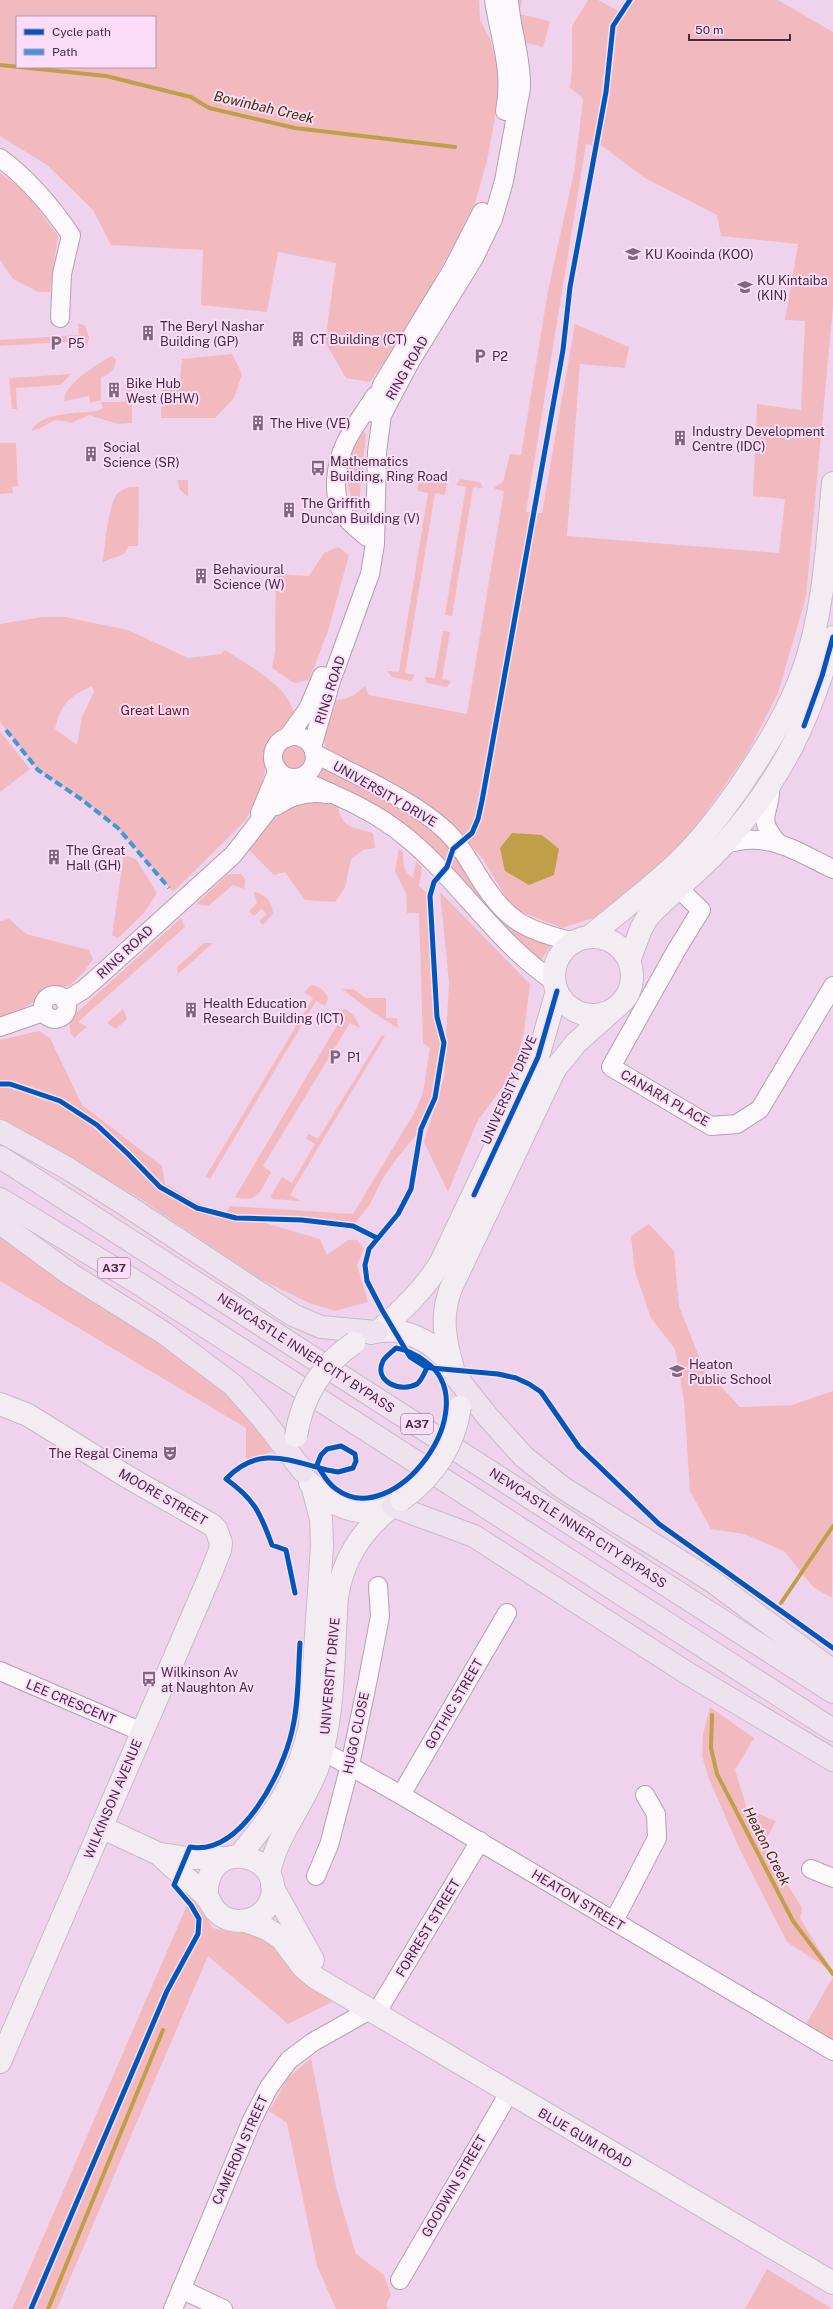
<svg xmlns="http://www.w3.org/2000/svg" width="833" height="2309" font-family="'Public Sans',sans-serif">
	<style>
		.green { fill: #f2babe; fill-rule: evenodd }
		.water { fill: #c19e48 }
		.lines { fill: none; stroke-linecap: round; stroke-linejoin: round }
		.stream { stroke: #c19e48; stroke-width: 4 }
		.minor-casing { stroke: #b59fb2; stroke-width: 20 }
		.major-casing { stroke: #c9bac7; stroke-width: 24 }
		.highway-casing { stroke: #c9bac7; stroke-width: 24 }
		.minor { stroke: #fdf8fc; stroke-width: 18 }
		.major { stroke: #f3ecf3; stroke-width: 22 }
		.highway { stroke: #ede2ed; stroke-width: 22 }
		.major-bridge-casing { stroke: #c9bac7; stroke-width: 24; stroke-linecap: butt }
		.major-bridge { stroke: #f3ecf3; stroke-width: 22 }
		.quiet { stroke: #4097da; stroke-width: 4; stroke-dasharray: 8 4; stroke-linecap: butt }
		.cycleway-casing { stroke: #fcdcf8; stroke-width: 8 }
		.cycleway { stroke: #0057b8; stroke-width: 5 }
		.labels { text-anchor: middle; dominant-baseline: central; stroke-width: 4; stroke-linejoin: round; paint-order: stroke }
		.shield { fill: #fcdcf8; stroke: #7a6278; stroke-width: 1 }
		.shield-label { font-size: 12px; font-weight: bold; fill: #432e41 }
		.poi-label { font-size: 13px; fill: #432e41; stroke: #fcdcf8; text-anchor: start }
		.street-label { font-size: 13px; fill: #432e41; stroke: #fcdcf8 }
		.park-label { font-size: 13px; fill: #72140d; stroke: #fcdcf8 }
		.water-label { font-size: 14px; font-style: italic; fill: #403101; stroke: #fcdcf8 }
	</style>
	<rect width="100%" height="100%" fill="#efd3ec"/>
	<g class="green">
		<path d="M0 0H479L480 20 490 39 498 65V101L487 161 473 210 405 333 370 382 346 378 325 342 336 263 278 252 267 312 201 305 203 250 111 245 93 210 47 165 0 136ZM17 17H155V67H17Z"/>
		<path d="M512 0H522L519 14 550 21 543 47 523 42Z"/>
		<path d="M588 0H598L623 13 635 0H778L833 32V307L806 597 778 693 748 752 690 835 605 914 562 928 512 908 483 859 445 816 352 767 326 748 321 734 332 700C346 701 355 695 365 686L369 695 467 714 504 491 495 489V487L503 482 510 454 521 455 548 291 574 172 583 101 582 97 570 88 572 70V26ZM586 144 602 146 645 178 717 215 721 236 798 244 785 320 805 321 801 410 757 404 753 496 785 499 779 553 567 536 580 364 625 368 629 347 575 324 542 513 526 512Z"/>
		<path d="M0 173 25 191 58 236 50 292H38L13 279 0 260Z"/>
		<path d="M78 323 85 326 89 337 87 346 80 350V341L0 346V340L79 335Z"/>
		<path d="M232 354 242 374 234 398 215 418H161L162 381 180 380 182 359Z"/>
		<path d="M111 356 116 359C116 368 110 375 101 377V400L90 403 89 396 65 401C60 386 100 363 111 356Z"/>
		<path d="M72 374 60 385 16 388 17 409H12L9 378Z"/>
		<path d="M132 378V423L118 424 89 415 71 423C48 415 53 426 31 431 43 411 75 414 96 411L103 408 101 402H125L126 379Z"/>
		<path d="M364 432 366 434 358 512 356 513C346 478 339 461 364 432Z"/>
		<path d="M0 443H16L18 486 12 487 13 493 0 494V534Z"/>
		<path d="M425 474 442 477 447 481 445 495 435 493 405 673 415 675 411 681 392 677 387 671 399 672 428 493 417 491 419 478Z"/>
		<path d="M460 479 480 482 483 488 473 487 452 616 445 615 466 487 456 485Z"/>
		<path d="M178 480H188V497L179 489Z"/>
		<path d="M130 487H139L138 546H129L124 554 103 562C104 549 109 503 117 494 121 490 125 488 130 487Z"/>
		<path d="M338 547 349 555 328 631 309 680 294 683 272 668 275 652 276 574 309 576 324 553Z"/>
		<path d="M42 617H65L128 630 188 658 221 654 225 650C250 667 288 684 295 716L276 733 267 756 263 782 246 820 173 892 118 828 81 799 38 770 0 722V624ZM92 686 94 692 82 717 77 745 55 729C62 702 69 697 92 686Z"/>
		<path d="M443 631 450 632 442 679 451 681 447 687 427 683 424 677 435 678Z"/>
		<path d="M0 731 30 769 0 792Z"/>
		<circle cx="294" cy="757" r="13"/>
		<path d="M321 761 433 829 450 844 446 864 313 775Z"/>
		<path d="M316 799 337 804C343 829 350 826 373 833L375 848 363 850 351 859 345 888 335 902 305 900 285 872 274 875 247 848 276 812Z"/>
		<path d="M399 849 403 852C403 863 403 872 413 878L416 862 422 867 419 886 430 896 437 1017 444 1043 435 1098 421 1129 397 1158 382 1180 370 1204 353 1226 251 1219 320 1239 327 1255 348 1240H357L364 1249 357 1265 368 1302 335 1311 309 1303 258 1278 136 1196 0 1118V1040L39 1031 50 1038 82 1105 162 1166 165 1184 225 1218 228 1216 225 1215 230 1206 353 1214 416 1110 423 1092 430 1048 423 1043 419 913H407L406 894 395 871Z"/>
		<path d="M454 854 552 944 538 964 449 869Z"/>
		<path d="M124 855 136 859 157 893 144 913 118 938 112 935Z"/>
		<path d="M232 874H241L245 879 244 889 233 885 208 906 196 904 227 875Z"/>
		<path d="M254 892C265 893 273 903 273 914L263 925 259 921 267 914 262 909 254 916 249 911 257 903Z"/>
		<path d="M440 892 530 984 524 1032 514 1071 477 1122 448 1192 424 1142 444 1077 449 983Z"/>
		<path d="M181 918 185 927 78 1022 87 1027 74 1038C68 1029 68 1025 73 1016Z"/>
		<path d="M9 919 26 934 89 950 93 959 83 973 70 985 52 991 12 1015 0 1018V921Z"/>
		<path d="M204 943H213L178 974 177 967Z"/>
		<path d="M311 985C319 986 328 992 328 1000L325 1006 316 1001 210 1179 206 1176 313 998 304 992Z"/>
		<path d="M342 989H353L366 998H386V1018H397L398 1028 372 1012Z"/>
		<path d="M123 1009 127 1019 116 1029 107 1023Z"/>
		<path d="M345 1009C353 1013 357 1020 360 1028L350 1023 263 1166 271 1172C261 1190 259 1204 235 1197L342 1017 336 1013Z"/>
		<path d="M382 1035 385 1036 290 1195 300 1201 272 1199 271 1196 282 1177 292 1183 315 1144 306 1138 309 1134 318 1139Z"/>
		<path d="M649 1224 674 1251 679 1306 703 1367 740 1407 792 1405 833 1391 832 1598 813 1587 784 1551 744 1534 711 1529 690 1491 684 1401 675 1349 651 1318 635 1272 631 1236Z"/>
		<path d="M0 1234 209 1374 246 1410 274 1451 246 1461V1428L0 1281Z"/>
		<path d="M710 1707 754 1738 735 1770 747 1809 776 1821 763 1845 802 1908 800 1918 833 1972 787 1942 740 1850 709 1779 702 1756 703 1735Z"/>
		<path d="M191 1896 213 1928 235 1933 258 1932 277 1943 332 2002 288 2024 208 1956 57 2309H12Z"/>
		<path d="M833 1977V2040L806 2024Z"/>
		<path d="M311 2058 336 2187 356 2254 384 2275 391 2295 386 2305 388 2309H336L317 2266 287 2123 269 2111 288 2078Z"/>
		<path d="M767 2269 832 2309H745Z"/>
	</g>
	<path class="water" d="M512 833 542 835 559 849 554 875 529 885 505 871 500 848Z"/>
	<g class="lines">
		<g class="stream">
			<path d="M0 65 106 76 191 97 209 108 295 128 455 147"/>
			<path d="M781 1603 833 1526"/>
			<path d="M712 1715 711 1748 717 1774 793 1921 833 1974"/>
			<path d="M48 2309 163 2030"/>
		</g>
		<g class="minor-casing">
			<g id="minor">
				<path d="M494 0C500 40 513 70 505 111"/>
				<path d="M0 158C29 179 51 206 71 235L62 274 60 318"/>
				<path d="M374 413 382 385 452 270 482 212"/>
				<path d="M367 537C357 528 345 520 340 508 336 499 336 490 336 481 338 444 356 426 375 396"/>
				<circle cx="294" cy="757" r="21"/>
				<path d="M287 738 308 709 322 676"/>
				<path d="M312 747 331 681 370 574 375 544 377 452 382 415 410 362 474 258 493 219 504 181 521 88C522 58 511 30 509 0"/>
				<path d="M314 753C353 774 413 800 445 830 458 842 468 859 477 874 505 920 523 930 575 942"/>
				<path d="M297 778C335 795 374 810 406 837 460 881 496 943 555 982"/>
				<path d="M770 786C772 814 754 815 777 842"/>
				<path d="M276 806C292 795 308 791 327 794"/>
				<path d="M260 813 278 770"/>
				<path d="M723 845C767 830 794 850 833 869"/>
				<path d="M678 888 701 910 677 949 611 1067 711 1126 737 1124 760 1109 833 986"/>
				<circle cx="55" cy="1007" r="12"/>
				<path d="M65 1001 83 990 98 977 233 855 293 778"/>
				<path d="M0 1027 43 1012"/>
				<path d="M0 1671 142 1732"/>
				<path d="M323 1751 401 1795 833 2051"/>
				<path d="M401 1795 507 1613"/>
				<path d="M811 1869 833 1878"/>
				<path d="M316 1876 329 1845 350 1765 368 1679 380 1616 378 1586"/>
				<path d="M614 1921 657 1838 656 1814 645 1795"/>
				<path d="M375 2015 480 1841"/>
				<path d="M400 2280 509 2093"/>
				<path d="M181 2289 223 2309"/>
				<path d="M173 2309 252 2120 269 2087 289 2060 313 2042 368 2011"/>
			</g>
		</g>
		<g class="major-casing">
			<g id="major">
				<path d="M589 937C618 913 648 890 675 865 700 842 720 815 739 788 764 751 788 713 803 671 824 611 827 546 833 483"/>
				<circle cx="593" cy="976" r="39"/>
				<path d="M629 961 641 929 647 918C671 892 700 871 724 844 782 779 810 720 833 637"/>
				<path d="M379 1331C402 1310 424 1290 441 1262L538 1057 557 991"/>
				<path d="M371 1333C399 1324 436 1341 450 1366"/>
				<path d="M453 1369C445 1340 440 1317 451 1288L555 1069 576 1043 614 1009"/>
				<path d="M0 1404 28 1415 126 1476 212 1525 216 1529 221 1543 220 1550 211 1573 0 2062"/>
				<path d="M310 1483C325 1505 368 1521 392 1506"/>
				<path d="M101 1827 159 1854 187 1858H228"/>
				<path d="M159 1854C174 1870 193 1882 207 1897 211 1902 212 1908 217 1912 232 1927 259 1922 269 1904 293 1856 203 1830 207 1898"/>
				<path d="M239 1856C277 1810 296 1785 310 1726L322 1546 321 1519 312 1485"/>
				<path d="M269 1873C277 1834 303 1806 317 1769 335 1719 333 1650 337 1597 343 1559 361 1532 390 1508"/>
				<path d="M272 1886 313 1960"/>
				<path d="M246 1921 267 1929 281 1938 303 1967 316 1978 833 2283"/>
			</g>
		</g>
		<g class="highway-casing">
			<g id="highway">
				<path d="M0 1131 67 1168 129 1207 293 1315 321 1327 376 1332"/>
				<path d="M0 1157 833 1692"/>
				<path d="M0 1199 133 1280 833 1730"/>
				<path d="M0 1223 70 1274 164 1333 233 1385 262 1418 303 1471"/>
				<path d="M457 1378 488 1417 524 1457 563 1488 712 1581 833 1671"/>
				<path d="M393 1506 474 1536 687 1673 833 1760"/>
			</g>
		</g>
		<use href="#minor" class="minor"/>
		<use href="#major" class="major"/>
		<use href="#highway" class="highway"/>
		<g class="major-bridge-casing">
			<g id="major-bridge">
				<path d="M296 1436C302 1397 322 1364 354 1343"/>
				<path d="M401 1500C433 1477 454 1446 460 1407"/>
			</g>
		</g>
		<use href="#major-bridge" class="major-bridge"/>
		<path class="quiet" d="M6 730 38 770 81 799 118 828 169 888"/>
		<g class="cycleway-casing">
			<g id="cycleway">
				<path d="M804 726 822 676 833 637"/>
				<path d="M0 1084H10L60 1101 97 1125 128 1154 160 1187 197 1208 236 1218 302 1220 353 1226 377 1238"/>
				<path d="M474 1195 538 1057 557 991"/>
				<path d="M431 1368 498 1374 516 1378 529 1384 541 1392 579 1447 659 1524 833 1648"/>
				<path d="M295 1593 286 1550 272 1545C260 1512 254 1499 226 1479 258 1445 288 1460 327 1470L338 1472 353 1468 356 1461 355 1454 341 1446 327 1449 321 1455 317 1465C323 1474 327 1483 336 1489 394 1533 488 1406 426 1362 417 1355 408 1350 396 1348 392 1352 386 1356 383 1361 373 1382 401 1393 417 1384 422 1380 424 1373 427 1368L410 1357 382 1310 367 1281 365 1265 369 1249 398 1214 411 1189 421 1129 435 1098 444 1043 437 1017 430 896 434 882 447 867 453 849 472 833 478 819 482 801 563 350 570 287 606 92 613 26 630 0"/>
				<path d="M31 2309 167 1991 198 1934 199 1919 191 1905 174 1885 190 1847C242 1856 283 1771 292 1731 299 1703 298 1671 300 1643"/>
			</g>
		</g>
		<use href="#cycleway" class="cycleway"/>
	</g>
	<defs>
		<g id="school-bare" transform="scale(1.2)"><path d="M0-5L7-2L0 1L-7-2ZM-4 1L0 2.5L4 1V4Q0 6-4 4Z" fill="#7f687d" stroke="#fcdcf8" stroke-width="2.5" paint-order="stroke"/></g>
		<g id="building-bare" transform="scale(1.2)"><path d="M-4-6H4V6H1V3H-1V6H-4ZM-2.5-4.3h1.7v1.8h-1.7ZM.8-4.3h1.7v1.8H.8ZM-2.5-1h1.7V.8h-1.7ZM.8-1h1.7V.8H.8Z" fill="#7f687d" stroke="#fcdcf8" stroke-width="2.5" paint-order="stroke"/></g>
		<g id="parking-bare" transform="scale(1.2)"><path d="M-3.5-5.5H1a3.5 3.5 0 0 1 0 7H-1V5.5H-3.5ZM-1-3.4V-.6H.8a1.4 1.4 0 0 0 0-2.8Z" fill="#7f687d" stroke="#fcdcf8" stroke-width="2.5" paint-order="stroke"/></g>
		<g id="bus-bare" transform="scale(1.2)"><path d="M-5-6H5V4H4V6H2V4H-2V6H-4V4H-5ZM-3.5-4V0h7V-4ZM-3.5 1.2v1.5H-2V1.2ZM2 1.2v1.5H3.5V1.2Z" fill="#7f687d" stroke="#fcdcf8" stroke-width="2.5" paint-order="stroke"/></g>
		<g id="theatre-bare" transform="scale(1.2)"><path d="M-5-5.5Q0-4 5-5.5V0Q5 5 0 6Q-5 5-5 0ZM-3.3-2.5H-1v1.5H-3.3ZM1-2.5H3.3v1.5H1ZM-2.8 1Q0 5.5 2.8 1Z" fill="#7f687d" stroke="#fcdcf8" stroke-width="2.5" paint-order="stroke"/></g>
	</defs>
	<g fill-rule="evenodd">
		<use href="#school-bare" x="633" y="254"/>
		<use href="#school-bare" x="745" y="287"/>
		<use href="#building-bare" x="148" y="333"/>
		<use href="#building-bare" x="298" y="339"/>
		<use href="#parking-bare" x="56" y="343"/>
		<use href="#parking-bare" x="480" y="356"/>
		<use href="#building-bare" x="114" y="390"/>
		<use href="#building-bare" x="258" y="423"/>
		<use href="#building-bare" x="680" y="438"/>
		<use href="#building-bare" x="91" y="454"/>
		<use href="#bus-bare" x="318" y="468"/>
		<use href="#building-bare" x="289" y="510"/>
		<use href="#building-bare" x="201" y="576"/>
		<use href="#building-bare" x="54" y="857"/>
		<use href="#building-bare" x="191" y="1010"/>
		<use href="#parking-bare" x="335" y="1057"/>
		<use href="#school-bare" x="677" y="1371"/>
		<use href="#theatre-bare" x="170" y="1453"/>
		<use href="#bus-bare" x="149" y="1679"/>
	</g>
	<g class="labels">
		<g class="shield">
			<rect x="98" y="1258" width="32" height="20" rx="3"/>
			<rect x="401" y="1414" width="32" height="20" rx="3"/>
		</g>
		<g class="shield-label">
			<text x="114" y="1268">A37</text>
			<text x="417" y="1424">A37</text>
		</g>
		<g class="poi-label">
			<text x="645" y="254">KU Kooinda (KOO)</text>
			<text x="757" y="280">KU Kintaiba<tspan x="757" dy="15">(KIN)</tspan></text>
			<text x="160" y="326">The Beryl Nashar<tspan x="160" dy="15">Building (GP)</tspan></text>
			<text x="310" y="339">CT Building (CT)</text>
			<text x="68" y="343">P5</text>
			<text x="492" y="356">P2</text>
			<text x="126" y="383">Bike Hub<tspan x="126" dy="15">West (BHW)</tspan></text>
			<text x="270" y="423">The Hive (VE)</text>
			<text x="692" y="431">Industry Development<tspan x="692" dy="15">Centre (IDC)</tspan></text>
			<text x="103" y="447">Social<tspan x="103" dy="15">Science (SR)</tspan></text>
			<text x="330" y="461">Mathematics<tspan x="330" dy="15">Building, Ring Road</tspan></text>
			<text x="301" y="503">The Griffith<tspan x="301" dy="15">Duncan Building (V)</tspan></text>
			<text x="213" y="569">Behavioural<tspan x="213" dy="15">Science (W)</tspan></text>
			<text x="66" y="850">The Great<tspan x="66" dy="15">Hall (GH)</tspan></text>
			<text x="203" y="1003">Health Education<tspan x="203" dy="15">Research Building (ICT)</tspan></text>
			<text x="347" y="1057">P1</text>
			<text x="689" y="1364">Heaton<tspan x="689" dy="15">Public School</tspan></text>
			<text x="158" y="1453" text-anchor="end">The Regal Cinema</text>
			<text x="161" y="1672">Wilkinson Av<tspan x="161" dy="15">at Naughton Av</tspan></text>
		</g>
		<g class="street-label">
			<text transform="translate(407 368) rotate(-60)">RING ROAD</text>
			<text transform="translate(330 690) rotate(-72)">RING ROAD</text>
			<text transform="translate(385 794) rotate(30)">UNIVERSITY DRIVE</text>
			<text transform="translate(125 952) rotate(-43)">RING ROAD</text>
			<text transform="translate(509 1090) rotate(-66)">UNIVERSITY DRIVE</text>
			<text transform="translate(665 1098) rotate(30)">CANARA PLACE</text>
			<text transform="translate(306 1353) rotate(33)">NEWCASTLE INNER CITY BYPASS</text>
			<text transform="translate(163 1497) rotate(30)">MOORE STREET</text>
			<text transform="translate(578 1528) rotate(33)">NEWCASTLE INNER CITY BYPASS</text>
			<text transform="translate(330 1676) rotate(-85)">UNIVERSITY DRIVE</text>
			<text transform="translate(71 1702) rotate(23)">LEE CRESCENT</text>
			<text transform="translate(454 1704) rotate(-60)">GOTHIC STREET</text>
			<text transform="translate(356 1733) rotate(-78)">HUGO CLOSE</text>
			<text transform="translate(113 1799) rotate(-67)">WILKINSON AVENUE</text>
			<text transform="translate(578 1900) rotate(31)">HEATON STREET</text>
			<text transform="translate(428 1928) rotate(-59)">FORREST STREET</text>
			<text transform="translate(585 2138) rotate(30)">BLUE GUM ROAD</text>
			<text transform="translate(240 2150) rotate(-66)">CAMERON STREET</text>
			<text transform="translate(454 2186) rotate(-60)">GOODWIN STREET</text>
		</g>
		<g class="park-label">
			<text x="155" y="710">Great Lawn</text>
		</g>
		<g class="water-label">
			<text transform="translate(264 107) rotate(13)">Bowinbah Creek</text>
			<text transform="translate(767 1846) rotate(63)">Heaton Creek</text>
		</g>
	</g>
	<rect x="16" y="16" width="140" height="52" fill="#fcdcf8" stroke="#b296af"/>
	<rect x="24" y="29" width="20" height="6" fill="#0057b8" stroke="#b296af"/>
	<text x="52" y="36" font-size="12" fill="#432e41">Cycle path</text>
	<rect x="24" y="49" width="20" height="6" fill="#4097da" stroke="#b296af"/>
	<text x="52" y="56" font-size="12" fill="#432e41">Path</text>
	<path d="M689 34v6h101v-6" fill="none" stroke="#432e41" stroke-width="2"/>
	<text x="695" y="34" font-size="12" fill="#432e41" stroke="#fcdcf8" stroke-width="3" paint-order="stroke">50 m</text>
</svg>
